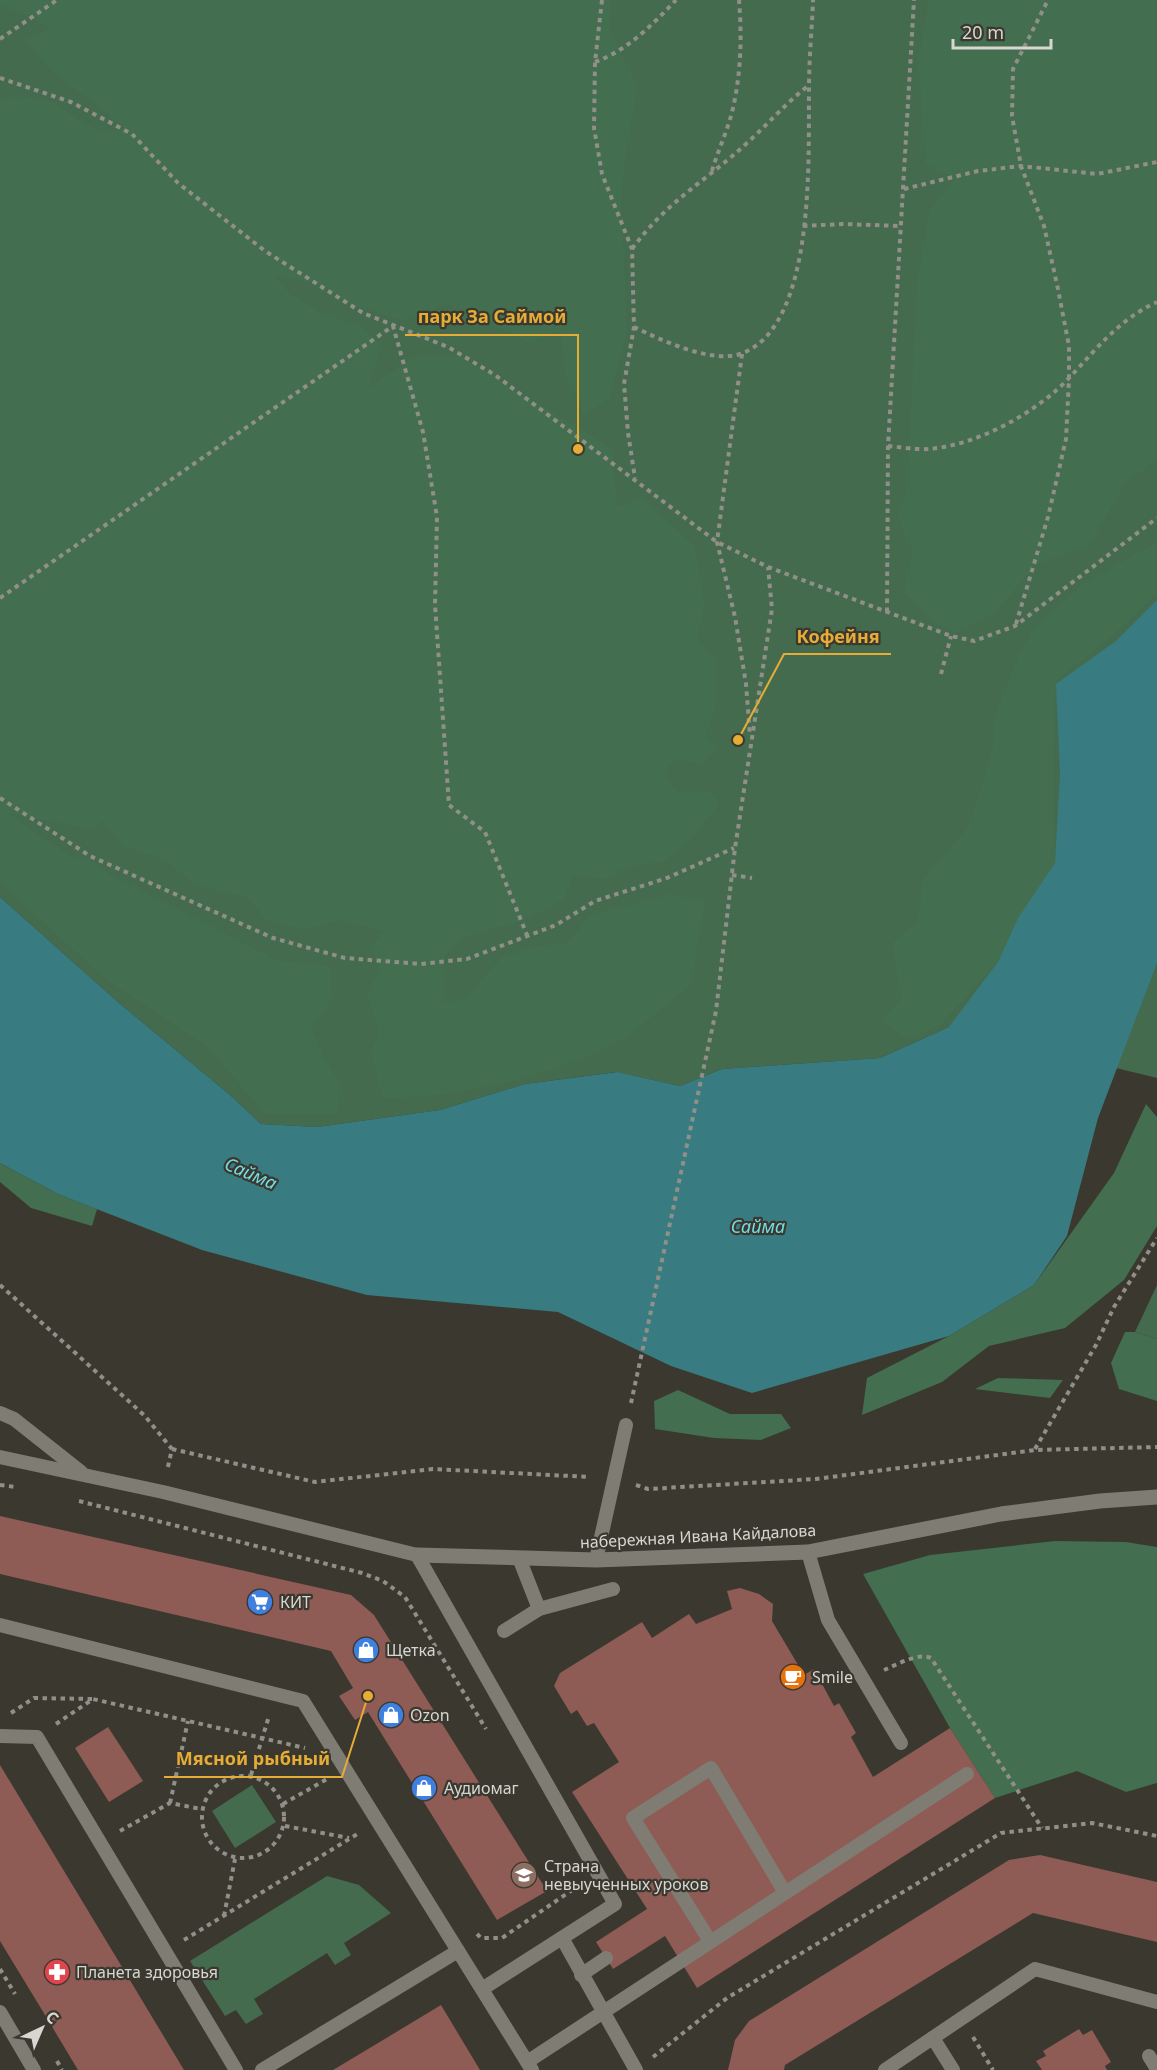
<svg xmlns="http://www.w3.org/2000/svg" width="1157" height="2070" font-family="'Noto Sans',sans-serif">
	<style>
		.green { fill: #456b4f }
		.forest { fill: #436e4f }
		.water { fill: #387c81 }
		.building { fill: #8e5b55 }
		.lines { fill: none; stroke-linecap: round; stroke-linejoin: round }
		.path { stroke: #908f88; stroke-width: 4; stroke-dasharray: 4.5 4.5; stroke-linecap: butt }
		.service { stroke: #7f7d73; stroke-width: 14 }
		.minor { stroke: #7f7d73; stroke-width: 15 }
		.labels { text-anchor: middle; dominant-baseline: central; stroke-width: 4.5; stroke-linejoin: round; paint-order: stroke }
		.street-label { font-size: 16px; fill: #d7d6d1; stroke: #3a382f }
		.poi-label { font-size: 16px; fill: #d7d6d1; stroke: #3a382f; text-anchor: start }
		.water-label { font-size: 18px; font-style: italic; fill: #74dde6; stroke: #3a382f }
		.leader { fill: none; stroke: #e6ad36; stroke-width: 2 }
		.callout-dot { fill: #e6ad36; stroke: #3a382f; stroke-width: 2 }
		.callout-label { font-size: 18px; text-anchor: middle; font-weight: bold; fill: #e6ad36; stroke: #3a382f; stroke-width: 4.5; stroke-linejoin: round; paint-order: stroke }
	</style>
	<rect width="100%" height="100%" fill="#3a382f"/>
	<g class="green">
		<path d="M0 0H1157V1078L949 1027 880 1058 722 1069 680 1086 616 1072 525 1084 440 1110 317 1127 261 1124 230 1095 119 1003 0 897Z"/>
		<path d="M1157 1285V1339L1135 1332Z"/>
		<path d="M252 1785 276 1822 235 1848 212 1811Z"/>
		<path d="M327 1876 359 1885 391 1913 344 1943 351 1955 335 1965 327 1953 254 1999 263 2014 246 2024 236 2010 225 2016 190 1961Z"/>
	</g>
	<g class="forest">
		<path d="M0 0H612L609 30 637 86 621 189 627 331 609 398 584 416 565 375 561 332 527 342 446 304 404 321 354 306 324 285 274 275 290 294 325 315 363 327 382 346 368 387 418 355 461 357 612 448 617 507 642 498 694 545 705 605 697 638 716 659V706L705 737 717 749 702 765 677 759 664 772 677 792H709L720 803 691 840 663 862 632 866 603 879 573 875 565 899 524 920 463 937 445 955 444 1002 464 999 503 956 543 945 566 944 592 914 670 894 705 901 691 985C669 1002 633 1035 610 1046 541 1079 457 1098 382 1098L371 1050 380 1032 367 995 380 969 371 949 384 931 341 920 305 930 266 920 247 897 195 885 165 860 122 846 104 821 93 829 8 813 51 844 71 856 91 860 113 876 279 961 331 966 332 999 311 1028 326 1061 342 1086 336 1114H266L205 1045 104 978 0 882V101L12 96 47 100 99 131 125 129C93 97 50 79 26 39L51 29 25 14 0 6Z"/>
		<path d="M929 0H1157V460L1125 483 1090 545 1036 565 994 614 956 633 928 617 904 592 912 550 897 515 907 490 917 284 930 210 955 178 926 164 918 60Z"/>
		<path d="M1157 542V594L1112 636 1056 680 1053 783 1055 863 1018 918 998 962 941 1024 908 1039 880 1020 901 999 892 943 918 921 923 879 969 826 993 747V721L1019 655 1034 627 1083 584Z"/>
		<path d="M1146 1104 1157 1117V1226L1124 1280 1065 1328 989 1346 942 1382 862 1415 867 1378 949 1336 1034 1285 1114 1173Z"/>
		<path d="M0 1163 58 1194 97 1209 92 1226 31 1208 0 1182Z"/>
		<path d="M1125 1332H1135L1157 1339V1401L1119 1389 1111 1363Z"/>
		<path d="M998 1378 1063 1380 1050 1398 975 1389Z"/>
		<path d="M678 1390 730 1414H781L791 1428 761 1440 714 1438 655 1429 654 1401Z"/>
		<path d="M1055 1541 1126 1542 1157 1547V1783L1126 1792 1077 1771 995 1798 950 1728 863 1574 930 1555Z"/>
	</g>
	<path class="water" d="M1157 600V963L1098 1118 1067 1236 1034 1285 949 1336 752 1393 671 1366 558 1312 367 1295 202 1250 58 1194 0 1163V897L119 1003 230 1095 261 1124 317 1127 440 1110 525 1084 617 1072 680 1086 722 1069 880 1058 949 1027 998 962 1018 918 1055 863 1060 774 1056 684 1116 641Z"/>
	<g class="building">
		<path d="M0 1516 351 1595 374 1615 547 1891 497 1920 368 1712 355 1720 339 1696 353 1688 331 1651 0 1574Z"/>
		<path d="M740 1588 759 1594 773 1604 772 1621 804 1675 814 1669 834 1706 839 1703 856 1733 851 1737 873 1777 950 1728 995 1798 697 1988 665 1936 613 1969 596 1942 647 1909 572 1792 619 1762 594 1723 587 1726 577 1710 571 1714 554 1686 560 1673 642 1622 652 1638 689 1614 696 1624 732 1609 727 1591Z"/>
		<path d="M108 1727 143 1781 109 1802 75 1748Z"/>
		<path d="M0 1765 119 1962 184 2070H78L42 2010 0 1941Z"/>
		<path d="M1040 1855 1157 1882V1942L1033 1913 785 2065 784 2070H728L735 2040 749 2021 1009 1860Z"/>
		<path d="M441 2005 480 2070H333L388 2037Z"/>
		<path d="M1079 2029 1083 2035 1092 2030 1111 2062 1105 2066 1107 2070H1042L1036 2061 1046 2056 1043 2051Z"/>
	</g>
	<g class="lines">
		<g class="path">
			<path d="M602 0 595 62 594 128 602 174 632 249 634 327 624 384 628 433 635 478"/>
			<path d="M0 39 57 0"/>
			<path d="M595 62C628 50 652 25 676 0"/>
			<path d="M0 78 71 102 132 134 178 183 265 251 363 313 448 347 495 375 717 542 768 567 951 636 974 641 1015 626 1157 518"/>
			<path d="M712 171C718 150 728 130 733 108 741 73 742 36 739 0"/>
			<path d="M904 189 978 171 1021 166 1097 174 1157 162"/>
			<path d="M803 226 843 224 901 226"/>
			<path d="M632 249C667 201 706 181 747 143 768 124 786 103 808 86"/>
			<path d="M634 327C661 340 713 365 743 353 817 323 808 153 809 87 809 58 812 29 813 0"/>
			<path d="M742 354 717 542 735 617 746 684 750 736"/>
			<path d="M888 446C901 447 916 450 929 449 978 445 1038 412 1071 376 1098 347 1120 319 1157 302"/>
			<path d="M0 598 393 326 423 432 437 517 435 605 449 805 485 832 527 935"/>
			<path d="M887 612 888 446 914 0"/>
			<path d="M1016 624 1048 517 1066 439 1069 378V346L1058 289 1044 226 1021 166 1012 116 1013 69 1048 0"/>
			<path d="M941 674 951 636"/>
			<path d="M0 798 90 856 273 938 345 958 421 964 467 959 556 925 595 901 667 878 734 848"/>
			<path d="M732 875 752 878"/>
			<path d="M0 1285 144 1415 172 1449 167 1471"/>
			<path d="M631 1403 716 1011 735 848 772 609 768 567"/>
			<path d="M172 1449 315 1482 433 1469 590 1477"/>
			<path d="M1035 1449 1096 1345 1114 1307 1157 1238"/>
			<path d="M0 1485 16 1487"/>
			<path d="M636 1485 648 1489 816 1479 1035 1450 1157 1447"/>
			<path d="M79 1501 362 1573 383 1581 405 1597 486 1729"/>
			<path d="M884 1670C896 1665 919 1652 931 1658L1042 1828"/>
			<path d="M11 1713 34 1698 92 1699"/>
			<path d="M56 1724 93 1699 305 1748"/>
			<path d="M251 1775 269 1716"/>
			<circle cx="243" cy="1817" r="41"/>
			<path d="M170 1803 188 1721"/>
			<path d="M283 1804 327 1779"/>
			<path d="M285 1826 349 1838"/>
			<path d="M120 1831 170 1803 201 1809"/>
			<path d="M224 1916 235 1859"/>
			<path d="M477 1934 481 1938H502L578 1886"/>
			<path d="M184 1940 359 1833"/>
			<path d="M0 1969 15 1994"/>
			<path d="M973 2037 993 2070"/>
			<path d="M653 2057 727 1998 1001 1833 1092 1823 1157 1836"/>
			<path d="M57 2061 62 2070"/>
		</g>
		<g class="service">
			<path d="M0 1413 14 1419 81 1472"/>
			<path d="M0 1457 163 1492 417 1555 615 1904 482 1989"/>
			<path d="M808 1552 828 1620 901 1743"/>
			<path d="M519 1558 539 1609"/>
			<path d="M596 1560 626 1425"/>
			<path d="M0 1625 303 1701 532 2070"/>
			<path d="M504 1631 539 1609 613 1589"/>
			<path d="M0 1736 37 1737 236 2070"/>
			<path d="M562 1938 636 2070"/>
			<path d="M710 1941 633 1818 711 1768 784 1891"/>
			<path d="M581 1975 606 1958"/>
			<path d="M0 2012 34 2070"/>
			<path d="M933 2038 953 2070"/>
			<path d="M1149 2056 1157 2069"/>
			<path d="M527 2062 967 1774"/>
			<path d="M262 2070 458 1951"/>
			<path d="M885 2070 1035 1969 1157 2002"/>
		</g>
		<path class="minor" d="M417 1555 596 1560 808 1552 1001 1514 1100 1501 1157 1497"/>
	</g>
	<defs>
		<g id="supermarket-disc" transform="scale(1.35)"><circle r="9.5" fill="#3f7fe0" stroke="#3a382f"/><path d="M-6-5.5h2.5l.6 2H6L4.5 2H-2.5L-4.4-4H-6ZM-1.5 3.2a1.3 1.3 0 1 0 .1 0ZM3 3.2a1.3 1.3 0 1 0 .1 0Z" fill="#fff"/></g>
		<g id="shop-disc" transform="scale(1.35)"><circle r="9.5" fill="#3f7fe0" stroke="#3a382f"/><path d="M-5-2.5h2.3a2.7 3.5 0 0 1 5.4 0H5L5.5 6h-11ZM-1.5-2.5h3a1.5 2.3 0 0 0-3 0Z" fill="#fff"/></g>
		<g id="cafe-disc" transform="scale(1.35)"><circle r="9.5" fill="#e8710a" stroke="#3a382f"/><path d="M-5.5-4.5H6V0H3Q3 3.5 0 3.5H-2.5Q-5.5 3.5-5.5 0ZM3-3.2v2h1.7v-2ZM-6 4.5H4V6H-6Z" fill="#fff"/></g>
		<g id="school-disc" transform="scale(1.35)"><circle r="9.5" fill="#8d6e63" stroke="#3a382f"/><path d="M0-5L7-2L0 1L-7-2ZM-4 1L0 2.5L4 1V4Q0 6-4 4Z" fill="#fff"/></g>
		<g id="pharmacy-disc" transform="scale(1.35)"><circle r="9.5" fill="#e0444e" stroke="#3a382f"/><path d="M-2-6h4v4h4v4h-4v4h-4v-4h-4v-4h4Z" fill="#fff"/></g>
	</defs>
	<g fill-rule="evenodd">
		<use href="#supermarket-disc" x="260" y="1602"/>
		<use href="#shop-disc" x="366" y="1650"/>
		<use href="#cafe-disc" x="793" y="1677"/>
		<use href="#shop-disc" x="391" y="1715"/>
		<use href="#shop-disc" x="424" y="1788"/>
		<use href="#school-disc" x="524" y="1875"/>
		<use href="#pharmacy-disc" x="57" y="1972"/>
	</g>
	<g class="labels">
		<g class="street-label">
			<text transform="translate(698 1536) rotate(-3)">набережная Ивана Кайдалова</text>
		</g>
		<g class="poi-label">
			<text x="280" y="1602">КИТ</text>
			<text x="386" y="1650">Щетка</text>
			<text x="812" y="1677">Smile</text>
			<text x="410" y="1715">Ozon</text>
			<text x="444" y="1788">Аудиомаг</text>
			<text x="544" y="1866">Страна<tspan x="544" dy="18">невыученных уроков</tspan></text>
			<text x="76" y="1972">Планета здоровья</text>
		</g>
		<g class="water-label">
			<text transform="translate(251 1173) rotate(23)">Сайма</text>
			<text x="758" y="1226">Сайма</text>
		</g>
	</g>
	<path class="leader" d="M578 449L578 335H405M738 740L784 654H891M368 1696L342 1777H164"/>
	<g class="callout-dot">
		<circle cx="578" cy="449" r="6"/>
		<circle cx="738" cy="740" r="6"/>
		<circle cx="368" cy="1696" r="6"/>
	</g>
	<g class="callout-label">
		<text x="492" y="323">парк За Саймой</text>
		<text x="838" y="643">Кофейня</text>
		<text x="253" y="1765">Мясной рыбный</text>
	</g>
	<g transform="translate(42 2028) rotate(44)" stroke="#3a382f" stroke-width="4.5" paint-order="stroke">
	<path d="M0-4.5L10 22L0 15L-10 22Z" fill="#d7d6d1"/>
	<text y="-9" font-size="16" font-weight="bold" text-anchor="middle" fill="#d7d6d1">С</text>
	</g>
	<path d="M953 39v9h98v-9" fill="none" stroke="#d7d6d1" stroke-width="3"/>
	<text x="962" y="39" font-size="18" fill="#d7d6d1" stroke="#3a382f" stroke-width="4.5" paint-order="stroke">20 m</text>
</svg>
